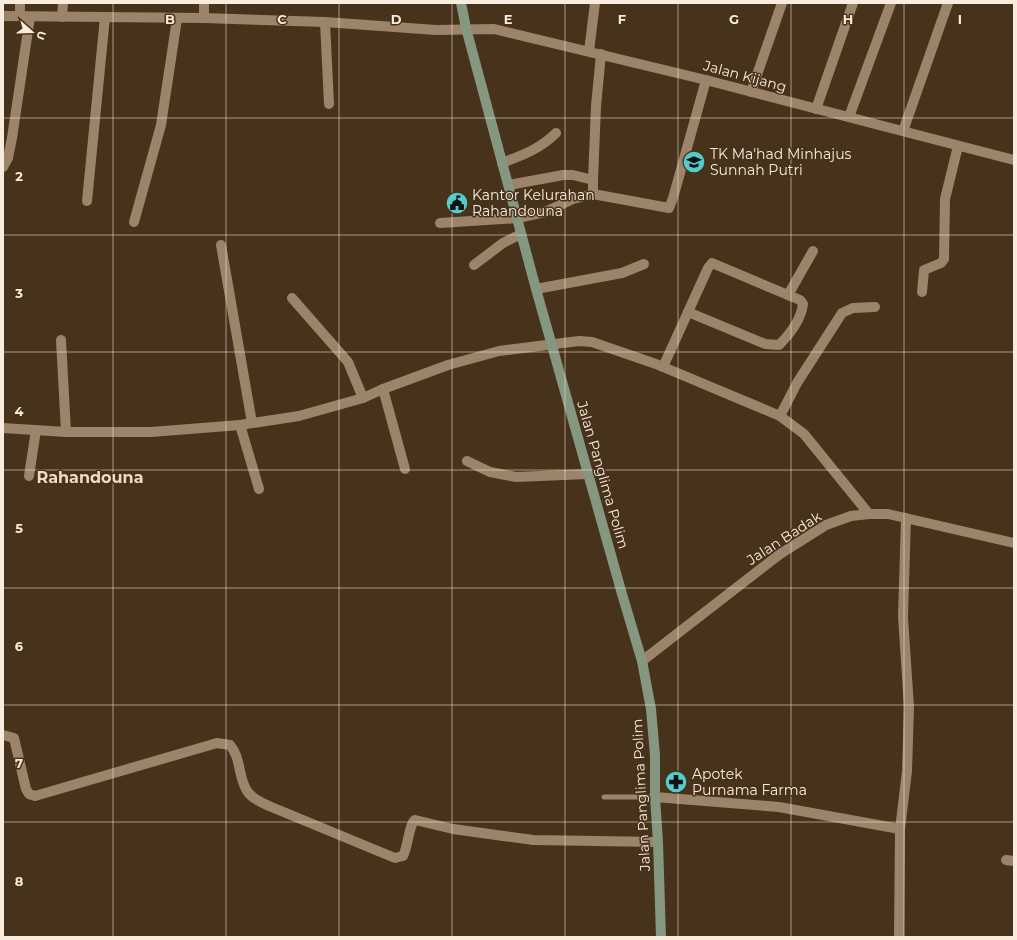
<svg xmlns="http://www.w3.org/2000/svg" width="1017" height="940" font-family="Montserrat,sans-serif">
	<style>
		.lines { fill: none; stroke-linecap: round; stroke-linejoin: round }
		.lane { stroke: #9c846b; stroke-width: 5 }
		.street { stroke: #9c846b; stroke-width: 10 }
		.secondary { stroke: #859781; stroke-width: 10 }
		.grid { fill: none; stroke: #f9ebde; stroke-width: 1; stroke-opacity: 0.55 }
		.labels { text-anchor: middle; dominant-baseline: central; stroke-width: 3; stroke-linejoin: round; paint-order: stroke }
		.street-label { font-size: 14px; fill: #f9ebde; stroke: #47321b }
		.poi-label { font-size: 14px; fill: #f9ebde; stroke: #47321b; text-anchor: start }
		.quarter-label { font-size: 16px; font-weight: bold; fill: #f4d9be; stroke: #47321b }
		.grid-label { font-size: 13px; text-anchor: middle; font-weight: bold; fill: #f9ebde; stroke: #47321b; stroke-width: 3; stroke-linejoin: round; paint-order: stroke }
	</style>
	<rect width="100%" height="100%" fill="#47321b"/>
	<g class="lines">
		<path class="lane" d="M604 797H655"/>
		<g class="street">
			<path d="M3 16 204 18 325 22 436 30 494 29 706 80 1014 160"/>
			<path d="M20 16V3"/>
			<path d="M62 17 63 3"/>
			<path d="M204 18V3"/>
			<path d="M325 22 329 104"/>
			<path d="M589 51 595 3"/>
			<path d="M751 92 782 3"/>
			<path d="M816 109 853 3"/>
			<path d="M849 117 891 3"/>
			<path d="M903 131 948 3"/>
			<path d="M502 163C523 155 540 149 556 133"/>
			<path d="M3 167 8 158 12 138 30 17"/>
			<path d="M593 180 596 106 601 54"/>
			<path d="M509 185 563 175H573L593 180V194L669 208 673 198 706 80"/>
			<path d="M87 201 105 17"/>
			<path d="M134 222 161 125 177 19"/>
			<path d="M440 223 518 218 545 212 573 199 593 194"/>
			<path d="M221 245 252 423"/>
			<path d="M474 265 503 243 521 234"/>
			<path d="M536 289 622 273 644 264"/>
			<path d="M922 292 924 270 941 263 944 259 945 199 958 146"/>
			<path d="M292 298 348 362 363 398"/>
			<path d="M688 312 765 344 779 345C790 334 801 320 803 304L800 300 788 295"/>
			<path d="M61 340 66 432"/>
			<path d="M663 367 708 268 712 263 788 295 813 251"/>
			<path d="M383 389 405 469"/>
			<path d="M780 416 797 383 842 313 853 308 875 307"/>
			<path d="M240 425 259 489"/>
			<path d="M3 428 66 432H151L240 425 299 416 363 398 383 389 448 365 499 351 579 341 592 342 656 364 780 416 804 434 869 514"/>
			<path d="M467 461 490 472 516 477 588 474"/>
			<path d="M29 476 36 430"/>
			<path d="M642 661 780 554 826 525 851 516 869 514H888L1014 543"/>
			<path d="M3 735 14 738 26 789 29 794 35 796 217 743 230 745C241 758 238 775 246 789 250 798 261 802 269 806L395 858 403 856C408 847 409 824 415 820L453 829 533 840 658 842"/>
			<path d="M655 797 779 807 900 829"/>
			<path d="M1006 860 1014 861"/>
			<path d="M899 937 900 829 907 771 909 707 903 617 906 518"/>
		</g>
		<path class="secondary" d="M461 3 466 28 536 289 622 594 642 661 651 709 655 755V797L658 842 661 937"/>
	</g>
	<path class="grid" d="M113 3V937M226 3V937M339 3V937M452 3V937M565 3V937M678 3V937M791 3V937M904 3V937M3 118H1014M3 235H1014M3 352H1014M3 470H1014M3 588H1014M3 705H1014M3 822H1014"/>
	<defs>
		<g id="school-disc" transform="scale(1.15)"><circle r="9.5" fill="#53cdca" stroke="#47321b"/><path d="M0-5L7-2L0 1L-7-2ZM-4 1L0 2.5L4 1V4Q0 6-4 4Z" fill="#111"/></g>
		<g id="civic-disc" transform="scale(1.15)"><circle r="9.5" fill="#53cdca" stroke="#47321b"/><path d="M-.6-6.5H3V-4.5H.6V-3L4-1V1h2V6H-6V1h2V-1L-.6-3ZM-1.2 2.5V6h2.4V2.5Z" fill="#111"/></g>
		<g id="pharmacy-disc" transform="scale(1.15)"><circle r="9.5" fill="#53cdca" stroke="#47321b"/><path d="M-2-6h4v4h4v4h-4v4h-4v-4h-4v-4h4Z" fill="#111"/></g>
	</defs>
	<g fill-rule="evenodd">
		<use href="#school-disc" x="694" y="162"/>
		<use href="#civic-disc" x="457" y="203"/>
		<use href="#pharmacy-disc" x="676" y="782"/>
	</g>
	<g class="labels">
		<g class="street-label">
			<text transform="translate(745 76) rotate(15)">Jalan Kijang</text>
			<text transform="translate(603 475) rotate(74)">Jalan Panglima Polim</text>
			<text transform="translate(784 538) rotate(-33)">Jalan Badak</text>
			<text transform="translate(641 795) rotate(-93)">Jalan Panglima Polim</text>
		</g>
		<g class="poi-label">
			<text x="710" y="154">TK Ma'had Minhajus<tspan x="710" dy="16">Sunnah Putri</tspan></text>
			<text x="472" y="195">Kantor Kelurahan<tspan x="472" dy="16">Rahandouna</tspan></text>
			<text x="692" y="774">Apotek<tspan x="692" dy="16">Purnama Farma</tspan></text>
		</g>
		<g class="quarter-label">
			<text x="90" y="477">Rahandouna</text>
		</g>
	</g>
	<g class="grid-label">
		<text x="170" y="24">B</text>
		<text x="282" y="24">C</text>
		<text x="396" y="24">D</text>
		<text x="508" y="24">E</text>
		<text x="622" y="24">F</text>
		<text x="734" y="24">G</text>
		<text x="848" y="24">H</text>
		<text x="960" y="24">I</text>
		<text x="19" y="181">2</text>
		<text x="19" y="298">3</text>
		<text x="19" y="416">4</text>
		<text x="19" y="533">5</text>
		<text x="19" y="651">6</text>
		<text x="19" y="768">7</text>
		<text x="19" y="886">8</text>
	</g>
	<rect width="1017" height="940" fill="none" stroke="#f9ebde" stroke-width="8"/>
	<g transform="translate(32 32) rotate(110)" stroke="#47321b" stroke-width="3" paint-order="stroke">
	<path d="M0-3L7 15L0 10L-7 15Z" fill="#f9ebde"/>
	<text y="-6" font-size="11" font-weight="bold" text-anchor="middle" fill="#f9ebde">U</text>
	</g>
</svg>
